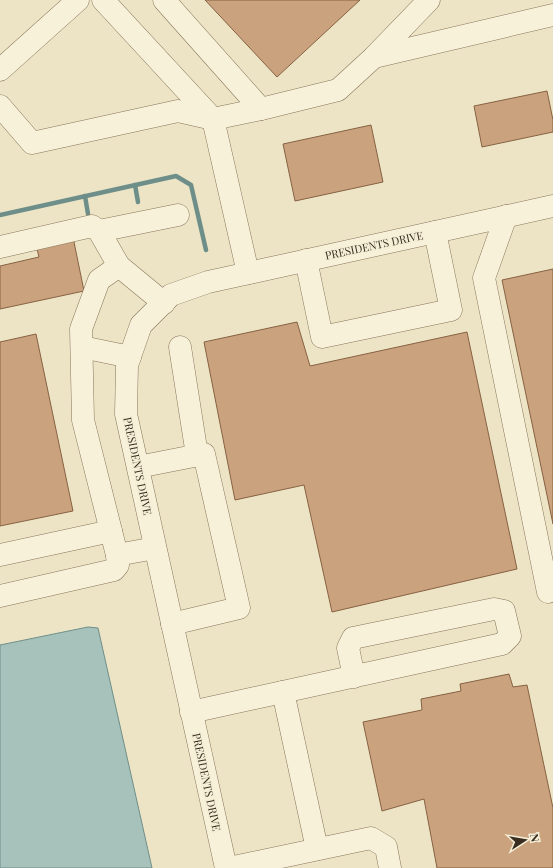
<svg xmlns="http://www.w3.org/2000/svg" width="553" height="868" font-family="'Playfair Display',serif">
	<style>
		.water { fill: #a7c1bb; stroke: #6e8f89 }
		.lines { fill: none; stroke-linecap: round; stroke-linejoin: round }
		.stream { stroke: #6e8f89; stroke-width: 4.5 }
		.building { fill: #caa27d; stroke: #866243 }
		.minor-casing { stroke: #88765c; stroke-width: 23 }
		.minor { stroke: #f8f1d9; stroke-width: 22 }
		.labels { text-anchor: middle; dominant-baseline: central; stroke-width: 3.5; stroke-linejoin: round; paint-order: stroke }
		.street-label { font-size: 11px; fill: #392d20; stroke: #f5eed6 }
	</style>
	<rect width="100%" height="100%" fill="#ede4c6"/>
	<path class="water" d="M88 627 98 628 152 868H0V645Z"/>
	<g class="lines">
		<g class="stream">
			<path d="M135 185 138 202"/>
			<path d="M85 196 88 214"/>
			<path d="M0 215 176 176 191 185 206 250"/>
		</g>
	</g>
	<g class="building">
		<path d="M205 0H360L277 77Z"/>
		<path d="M547 91 553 120V132L482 147 474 106Z"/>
		<path d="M371 125 383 182 295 201 283 144Z"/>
		<path d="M73 237 84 291 0 309V266L39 257 36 245Z"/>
		<path d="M553 269V524L502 280Z"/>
		<path d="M297 322 310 366 467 332 517 569 332 612 304 485 235 500 204 342Z"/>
		<path d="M36 334 73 511 0 526V342Z"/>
		<path d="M509 674 513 687 527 685 553 808V868H437L424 799 382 811 363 722 422 710 421 699 461 691 460 684Z"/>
	</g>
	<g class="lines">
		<g class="minor-casing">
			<g id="minor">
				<path d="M103 0 213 119"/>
				<path d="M164 0 261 109 338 90 374 57 553 15"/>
				<path d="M374 57 429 0"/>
				<path d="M0 70 78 0"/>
				<path d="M0 106 32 143 178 111 213 119"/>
				<path d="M506 216 484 278 548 592"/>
				<path d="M99 231 178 215"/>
				<path d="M0 247 92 226 99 231 119 266"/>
				<path d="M306 260 322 337 451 310 435 232"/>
				<path d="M248 273 213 119 261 109"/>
				<path d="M82 347 130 357"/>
				<path d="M180 347 197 455"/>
				<path d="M138 467 204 454 239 608 172 624"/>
				<path d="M155 548 117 555 83 420 81 329 99 280 119 266 164 303"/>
				<path d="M0 555 111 531"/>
				<path d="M0 596 114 570 118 565 117 555"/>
				<path d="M283 692 317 849"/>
				<path d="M191 712 502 644 510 636 504 611 494 609 353 638 348 648 354 677"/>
				<path d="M226 868 126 414 127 365 141 325 171 295 208 282 553 206"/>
				<path d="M229 868 371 838 386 847 390 868"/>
			</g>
		</g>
		<use href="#minor" class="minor"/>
	</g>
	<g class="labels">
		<g class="street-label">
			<text transform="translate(374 245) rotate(-12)">PRESIDENTS DRIVE</text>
			<text transform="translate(138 466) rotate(78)">PRESIDENTS DRIVE</text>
			<text transform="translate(207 782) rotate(78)">PRESIDENTS DRIVE</text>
		</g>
	</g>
	<g transform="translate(525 840) rotate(78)" stroke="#f5eed6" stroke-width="3" paint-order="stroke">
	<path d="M0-3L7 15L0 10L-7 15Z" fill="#392d20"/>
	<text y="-6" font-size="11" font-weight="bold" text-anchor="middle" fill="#392d20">N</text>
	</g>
</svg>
